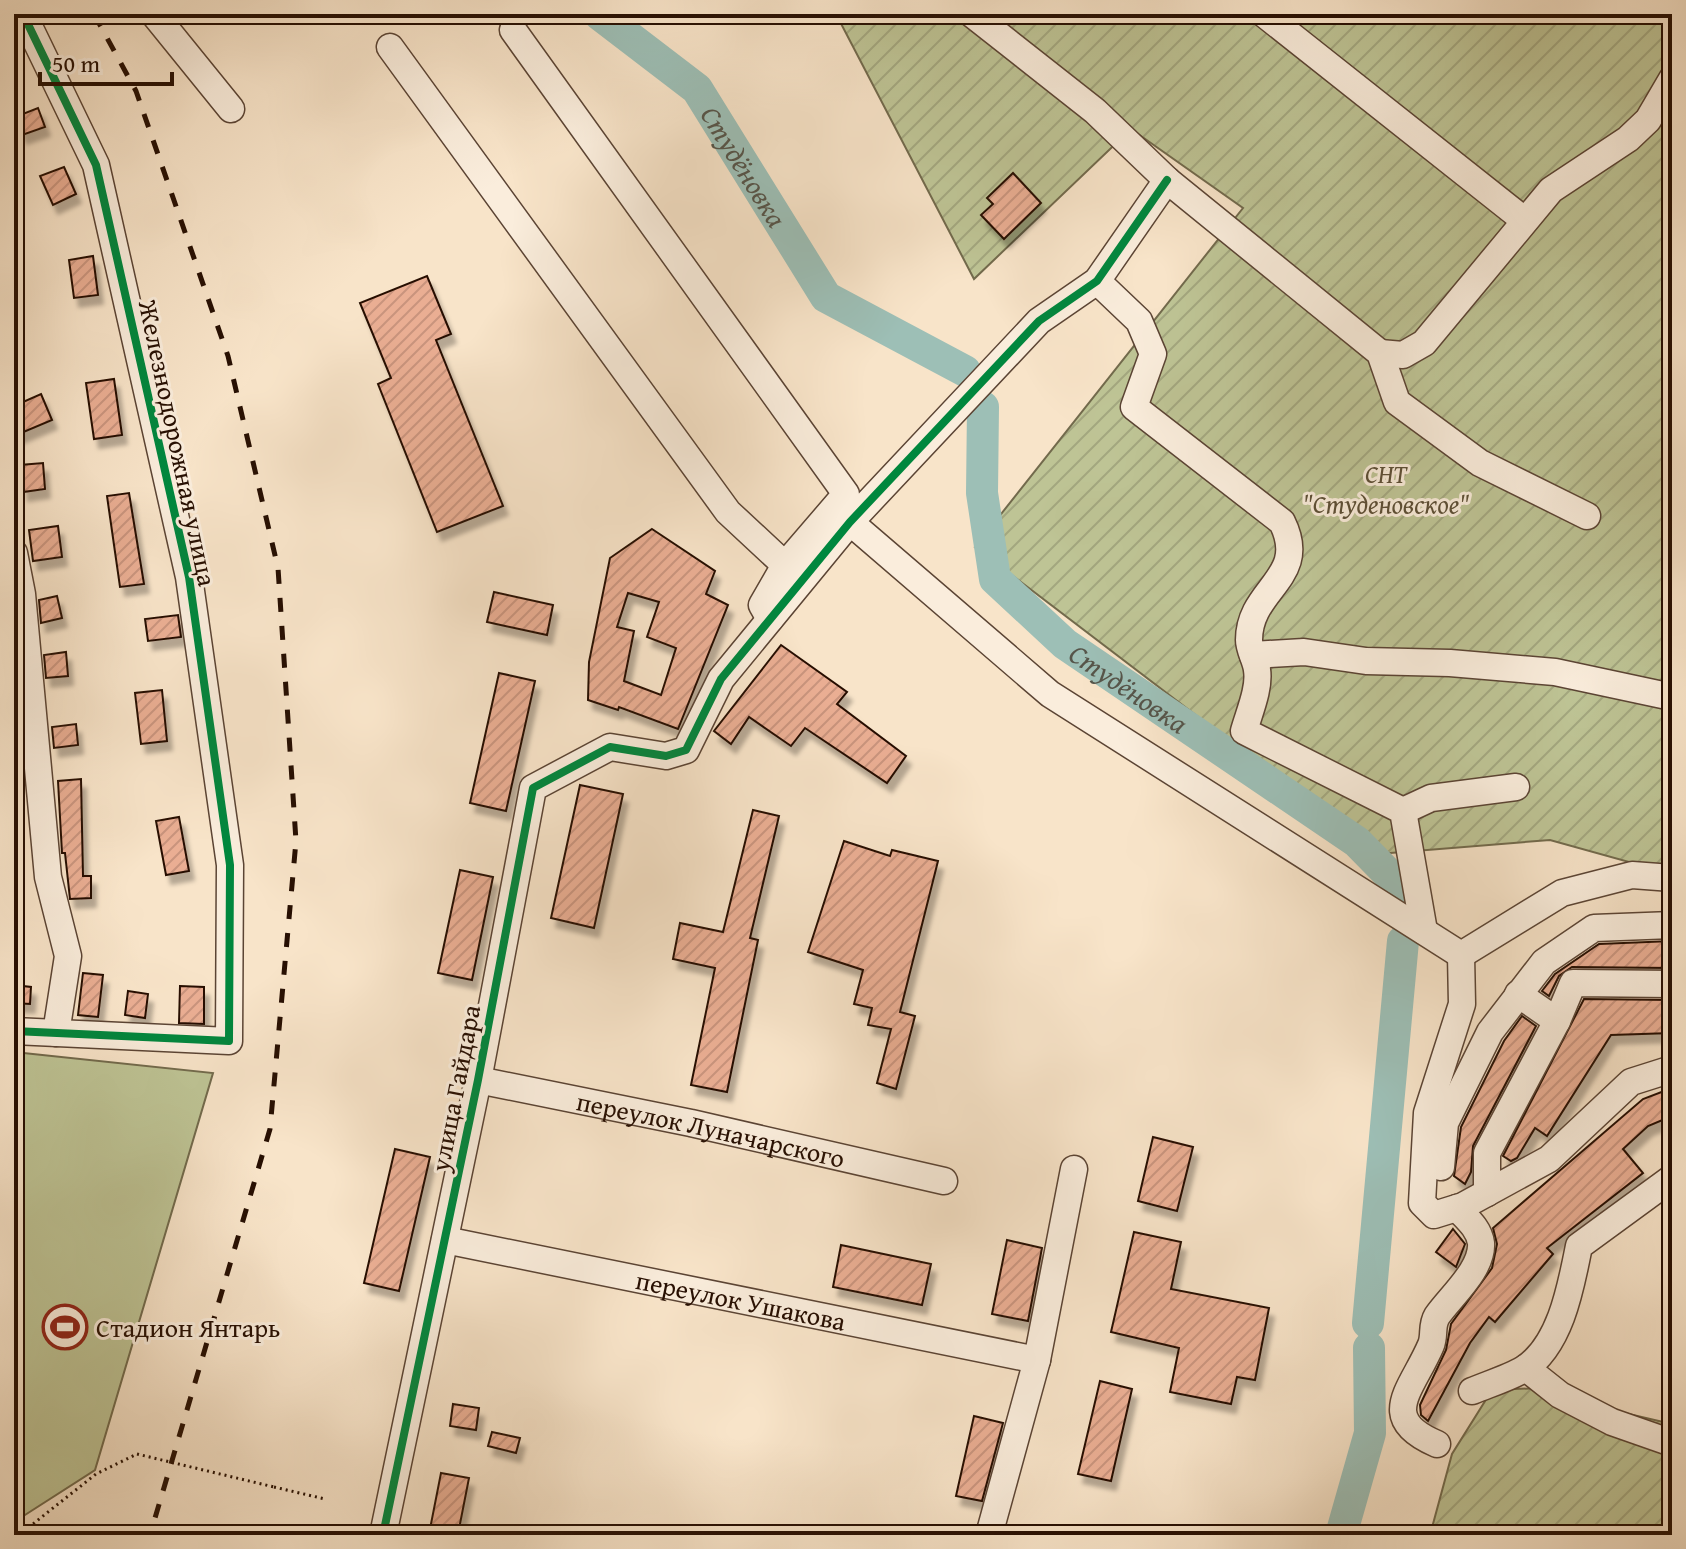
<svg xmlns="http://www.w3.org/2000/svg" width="1686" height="1549" font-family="'Gentium Book Plus',serif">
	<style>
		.garden { fill: url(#garden-furrows); stroke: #726a4c; stroke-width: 2 }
		.pitch { fill: #bec495; stroke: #726a4c; stroke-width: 2 }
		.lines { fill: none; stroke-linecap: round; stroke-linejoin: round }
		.river { stroke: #9dbfb6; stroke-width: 32 }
		.building { fill: url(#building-hatch); stroke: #270f02; stroke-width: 2; fill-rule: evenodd; filter: url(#shadow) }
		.minor-casing { stroke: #5b4434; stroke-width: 29 }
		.path { stroke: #270f02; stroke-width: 3; stroke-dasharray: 2 4; stroke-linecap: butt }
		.minor { stroke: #faeddc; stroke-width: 26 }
		.rail { stroke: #270f02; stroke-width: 5; stroke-dasharray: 14 14; stroke-linecap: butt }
		.path-bridge { stroke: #270f02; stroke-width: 3; stroke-dasharray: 2 4; stroke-linecap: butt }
		.cycleway-casing { stroke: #faeddc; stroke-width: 13 }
		.cycleway { stroke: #00873e; stroke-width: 8 }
		.labels { text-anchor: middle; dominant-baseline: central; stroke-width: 6; stroke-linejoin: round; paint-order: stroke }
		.street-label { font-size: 26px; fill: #270f02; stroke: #faeddc }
		.park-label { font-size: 26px; font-style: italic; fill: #5c4e35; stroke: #faeddc }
		.poi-label { font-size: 26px; fill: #270f02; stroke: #faeddc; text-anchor: start }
		.water-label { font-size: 28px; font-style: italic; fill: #56554a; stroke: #faeddc }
	</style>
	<defs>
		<pattern id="garden-furrows" width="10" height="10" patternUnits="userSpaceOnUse" patternTransform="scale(2)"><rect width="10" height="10" fill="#bec495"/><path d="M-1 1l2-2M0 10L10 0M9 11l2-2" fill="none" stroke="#a3a77f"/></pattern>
		<pattern id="building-hatch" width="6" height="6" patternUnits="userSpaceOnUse" patternTransform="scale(2)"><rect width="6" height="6" fill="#eaae93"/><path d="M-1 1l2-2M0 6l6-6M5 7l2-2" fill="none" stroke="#c9947d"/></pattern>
		<filter id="shadow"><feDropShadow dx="5" dy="9" stdDeviation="2" flood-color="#0004"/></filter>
	</defs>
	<rect width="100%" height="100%" fill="#f8e4c9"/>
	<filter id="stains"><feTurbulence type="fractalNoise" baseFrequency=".0025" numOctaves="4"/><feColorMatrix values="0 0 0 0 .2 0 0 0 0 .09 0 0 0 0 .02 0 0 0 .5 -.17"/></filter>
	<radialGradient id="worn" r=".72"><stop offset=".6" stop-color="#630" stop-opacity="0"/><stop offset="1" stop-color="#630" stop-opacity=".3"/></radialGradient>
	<g class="garden">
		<path d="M836 14H1672V874L1550 840 1378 854 975 547 1243 208 1131 129 974 279Z"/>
		<path d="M1564 1387 1603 1408 1672 1424V1535H1430L1452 1454 1492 1390Z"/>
	</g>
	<path class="pitch" d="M14 1052 213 1073 95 1470 14 1522Z"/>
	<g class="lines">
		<g class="river">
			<path id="s1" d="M599 14 697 89 826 297 965 371"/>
			<path id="s2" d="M983 407 982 493 995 579 1065 644 1357 842 1406 892"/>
			<path d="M1368 1323 1403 941"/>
			<path d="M1341 1535 1370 1433 1369 1348"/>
		</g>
	</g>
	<g class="building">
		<path d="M38 108 45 127 22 135 15 117Z"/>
		<path d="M64 167 76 194 53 205 40 176Z"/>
		<path d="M1013 173 1041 203 1004 239 981 215 993 204 987 198Z"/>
		<path d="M93 256 98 295 74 298 69 260Z"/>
		<path d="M427 276 451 334 436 340 503 506 437 532 378 384 391 378 360 303Z"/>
		<path d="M114 379 122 435 94 439 86 383Z"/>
		<path d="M41 394 52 420 14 436V406Z"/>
		<path d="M43 463 45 489 23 492 20 465Z"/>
		<path d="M129 493 144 584 120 587 107 496Z"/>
		<path d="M58 526 62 557 33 561 29 530Z"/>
		<path d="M652 529 715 571 706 594 728 605 678 729 619 707 618 710 588 700 589 662 610 558ZM628 593 659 602 647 637 676 648 661 695 624 681 634 631 617 627Z"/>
		<path d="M494 592 553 605 547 635 487 622Z"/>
		<path d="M57 596 62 618 41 623 39 600Z"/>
		<path d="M178 615 181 637 148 641 145 619Z"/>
		<path d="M781 645 847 692 837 704 906 756 887 783 805 728 791 746 749 717 731 744 714 731Z"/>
		<path d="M66 652 68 676 46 678 44 655Z"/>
		<path d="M499 673 535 681 506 811 470 803Z"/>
		<path d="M162 690 167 741 141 744 135 693Z"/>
		<path d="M76 724 78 745 54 748 52 727Z"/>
		<path d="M81 779 83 876H91V898L70 899 65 853H62L58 781Z"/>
		<path d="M580 785 623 794 594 928 551 918Z"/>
		<path d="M753 810 779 816 750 938 758 940 727 1092 691 1085 715 968 673 959 680 923 723 932Z"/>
		<path d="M179 817 189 871 166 875 156 821Z"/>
		<path d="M844 841 890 856 892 850 938 861 900 1012 915 1016 896 1089 877 1083 891 1029 868 1025 872 1008 854 1004 863 970 808 952Z"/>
		<path d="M460 870 493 877 472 980 438 973Z"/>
		<path d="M1672 941V968L1572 967 1559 976 1549 996 1542 991 1555 974 1599 944Z"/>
		<path d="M83 973 103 975 98 1017 78 1015Z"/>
		<path d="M14 985 31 987 30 1004 14 1003Z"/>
		<path d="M180 986 204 987V1024L179 1023Z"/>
		<path d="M128 991 148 994 145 1018 125 1015Z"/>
		<path d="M1584 999 1672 1000V1033L1611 1035 1547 1136 1535 1128 1517 1158 1511 1161 1503 1156Z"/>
		<path d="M1522 1016 1536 1026 1473 1146 1471 1172 1465 1184 1454 1176 1461 1127 1504 1041Z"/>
		<path d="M1672 1088V1116L1648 1126 1623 1149 1643 1173 1547 1248 1553 1254 1495 1322 1489 1317 1470 1343 1428 1421 1421 1415 1420 1405 1446 1350 1451 1324 1492 1268 1497 1244 1493 1228 1643 1099Z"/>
		<path d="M1153 1137 1193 1147 1177 1211 1138 1201Z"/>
		<path d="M395 1149 430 1157 399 1291 364 1283Z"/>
		<path d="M1453 1229 1465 1244 1456 1267 1436 1252Z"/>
		<path d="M1134 1232 1181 1242 1171 1289 1269 1308 1255 1380 1237 1377 1231 1404 1170 1392 1179 1348 1111 1332Z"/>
		<path d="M1007 1240 1042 1248 1028 1321 992 1314Z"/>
		<path d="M841 1245 931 1264 922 1305 833 1287Z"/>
		<path d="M1100 1381 1132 1389 1111 1481 1078 1474Z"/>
		<path d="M453 1404 479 1408 476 1430 450 1426Z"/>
		<path d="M974 1416 1003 1423 982 1501 956 1496Z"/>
		<path d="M492 1432 520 1438 516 1453 488 1446Z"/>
		<path d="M441 1473 469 1478 458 1534 430 1529Z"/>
	</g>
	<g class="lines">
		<g class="minor-casing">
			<g id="minor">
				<path d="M154 14 231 109"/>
				<path d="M972 14 1095 111 1167 180 1380 353 1397 402 1480 463 1587 516"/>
				<path d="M1264 14 1524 220"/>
				<path d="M513 30 846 494 785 565"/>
				<path d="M390 47 728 512 785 565 762 605 770 619"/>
				<path d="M1097 281 1139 321 1153 354 1134 407 1282 522C1310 578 1249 588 1249 640 1249 650 1256 660 1257 670 1260 688 1249 713 1244 731L1403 811 1424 931"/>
				<path d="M1380 353 1403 355 1424 343 1551 190 1628 139 1648 120 1672 79"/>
				<path d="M850 522 1050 694 1461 955 1562 893 1632 875 1672 878"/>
				<path d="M14 553 22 594 48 877 68 956 56 1033"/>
				<path d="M1253 655 1304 652 1366 661 1450 663 1555 672 1672 697"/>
				<path d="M1403 811 1431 798 1516 787"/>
				<path d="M1461 955 1462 1004 1427 1113 1422 1203 1434 1215 1463 1206 1549 1159 1631 1082 1672 1069"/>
				<path d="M1518 994 1557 1021"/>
				<path d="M14 1031 229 1041 230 865 189 577 96 165 23 14"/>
				<path id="s3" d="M478 1080 691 1123 944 1181"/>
				<path d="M1441 1167 1445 1123 1490 1032 1544 962 1594 928 1672 925"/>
				<path d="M1487 1193V1153L1557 1021 1573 983 1672 984"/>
				<path id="s4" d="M445 1240 1037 1360"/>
				<path d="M1526 1368 1560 1395 1612 1422 1672 1443"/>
				<path d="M1472 1391C1489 1384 1509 1378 1524 1369 1561 1345 1571 1286 1579 1246L1672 1178"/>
				<path d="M1437 1444C1376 1418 1412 1390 1431 1345 1435 1335 1431 1326 1437 1316 1451 1296 1483 1269 1481 1243 1479 1228 1466 1218 1457 1208"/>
				<path d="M383 1535 478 1080 533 788 610 747 666 756 686 750 721 679 850 522 1039 321 1097 281 1167 180"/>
				<path d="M989 1535 1037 1360 1074 1169"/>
			</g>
		</g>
		<g class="path">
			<path d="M274 1487 325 1499"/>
			<path d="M19 1535 96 1474 137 1454"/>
		</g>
		<use href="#minor" class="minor"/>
		<path class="rail" d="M94 14 136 91 228 356 278 568 296 841 270 1129 150 1535"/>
		<path class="path-bridge" d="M137 1454 274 1487"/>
		<g class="cycleway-casing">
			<g id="cycleway">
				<path d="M14 1031 229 1041 230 865 189 577 96 165 23 14"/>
				<path d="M383 1535 478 1080 533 788 610 747 666 756 686 750 721 679 850 522 1039 321 1097 281 1167 180"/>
			</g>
		</g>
		<use href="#cycleway" class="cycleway"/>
	</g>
	<defs>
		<g id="stadium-ring" transform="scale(2.3)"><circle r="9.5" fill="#faeddc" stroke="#8f2418" stroke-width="1.5"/><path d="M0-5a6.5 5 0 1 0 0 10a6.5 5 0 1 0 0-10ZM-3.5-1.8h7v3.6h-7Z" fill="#8f2418"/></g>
	</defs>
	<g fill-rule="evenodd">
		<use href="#stadium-ring" x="65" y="1327"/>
	</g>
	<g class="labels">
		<g class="street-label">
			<text transform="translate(178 443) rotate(78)">Железнодорожная улица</text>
			<text transform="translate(455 1088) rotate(-79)">улица Гайдара</text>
			<text stroke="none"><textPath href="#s3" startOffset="238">переулок Луначарского</textPath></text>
			<text stroke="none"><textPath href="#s4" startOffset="302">переулок Ушакова</textPath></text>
		</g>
		<g class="park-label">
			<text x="1386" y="473">СНТ<tspan x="1386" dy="30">"Студеновское"</tspan></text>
		</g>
		<g class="poi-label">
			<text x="96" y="1327">Стадион Янтарь</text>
		</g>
		<g class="water-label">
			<text stroke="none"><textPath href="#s1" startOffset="214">Студёновка</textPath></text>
			<text stroke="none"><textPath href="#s2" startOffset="346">Студёновка</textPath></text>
		</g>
	</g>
	<rect width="1686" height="1549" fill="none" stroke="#f8e4c9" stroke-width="48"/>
	<rect x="16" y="16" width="1654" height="1517" fill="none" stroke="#270f02" stroke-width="4"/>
	<rect x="24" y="24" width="1638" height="1501" fill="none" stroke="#270f02" stroke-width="2"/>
	<path d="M40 72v12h132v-12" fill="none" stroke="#270f02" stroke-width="4"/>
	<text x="52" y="72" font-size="24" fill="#270f02" stroke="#faeddc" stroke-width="6" paint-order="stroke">50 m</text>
	<rect width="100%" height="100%" filter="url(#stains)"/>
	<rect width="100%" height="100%" fill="url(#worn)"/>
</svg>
